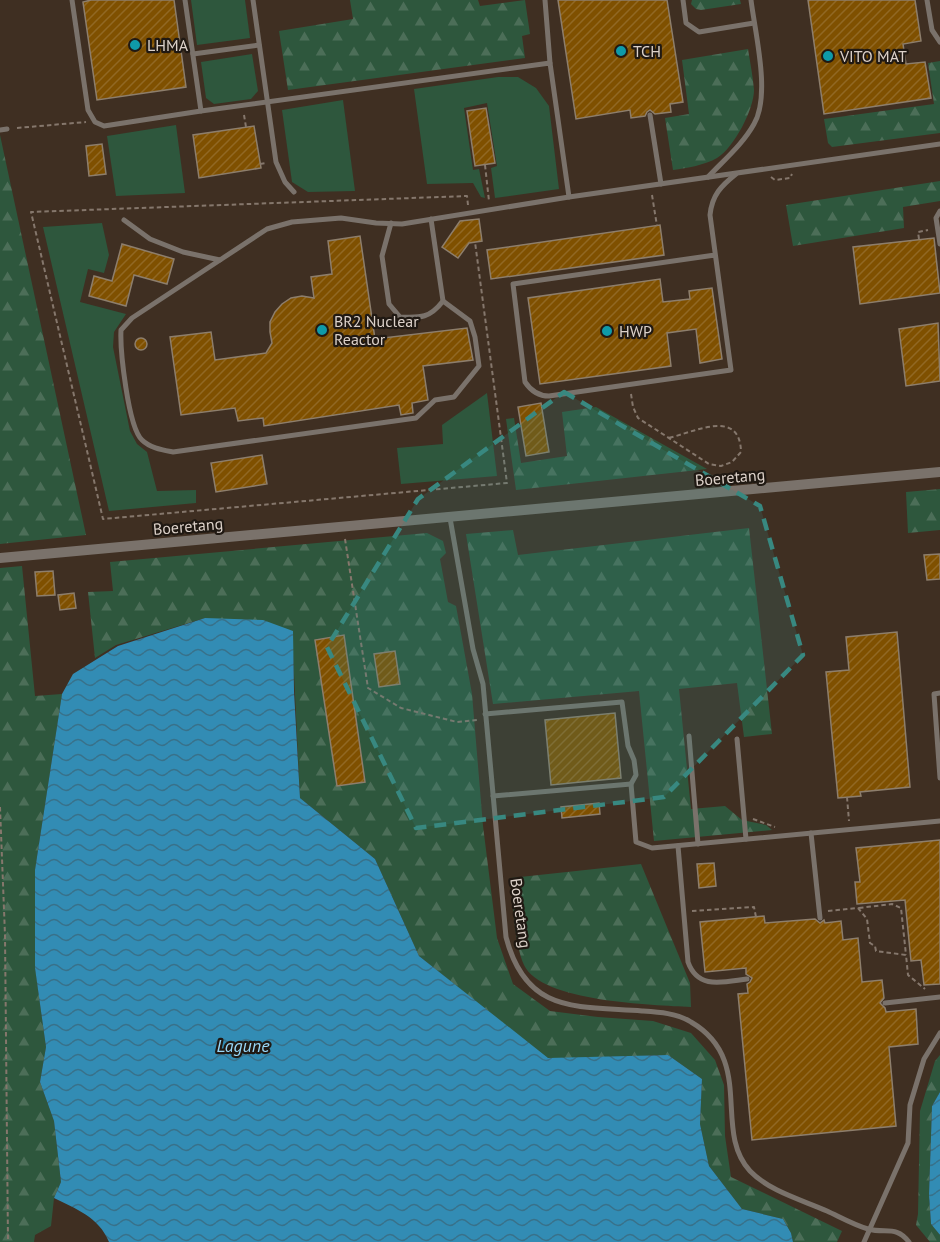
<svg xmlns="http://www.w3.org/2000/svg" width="940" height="1242" font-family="'PT Sans',sans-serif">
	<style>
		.green { fill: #2e573d }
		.forest { fill: url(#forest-firs) }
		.water { fill: url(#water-waves) }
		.building { fill: url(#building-hatch); stroke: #8d7e6c; stroke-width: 1.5 }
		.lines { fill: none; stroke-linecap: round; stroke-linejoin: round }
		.path { stroke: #85776c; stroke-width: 2; stroke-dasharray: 4.5 3; stroke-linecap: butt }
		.lane { stroke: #7a726b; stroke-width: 5 }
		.street { stroke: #7a726b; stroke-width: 10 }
		.marked { fill: #388880; fill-opacity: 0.2; stroke: #388880; stroke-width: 4.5; stroke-dasharray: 12 8; stroke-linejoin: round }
		.culture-dot { fill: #0f9aa8; stroke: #201913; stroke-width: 2 }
		.labels { text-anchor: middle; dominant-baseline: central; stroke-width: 4.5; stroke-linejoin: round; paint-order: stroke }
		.poi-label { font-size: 16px; fill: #dcd1c9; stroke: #201913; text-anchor: start }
		.street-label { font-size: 16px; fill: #dcd1c9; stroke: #201913 }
		.water-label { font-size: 18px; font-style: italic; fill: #98d8f9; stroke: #201913 }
	</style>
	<defs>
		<pattern id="forest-firs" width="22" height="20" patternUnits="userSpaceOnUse" patternTransform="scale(1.5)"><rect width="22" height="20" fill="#2e573d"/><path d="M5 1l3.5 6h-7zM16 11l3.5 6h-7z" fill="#4c6e58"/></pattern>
		<pattern id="water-waves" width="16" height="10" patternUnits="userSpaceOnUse" patternTransform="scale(1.5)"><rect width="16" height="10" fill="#328cb4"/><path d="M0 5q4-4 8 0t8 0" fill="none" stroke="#38718a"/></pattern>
		<pattern id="building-hatch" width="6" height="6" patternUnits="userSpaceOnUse" patternTransform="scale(1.5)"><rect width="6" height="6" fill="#7f5000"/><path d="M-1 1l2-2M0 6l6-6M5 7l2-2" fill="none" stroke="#916824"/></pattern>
	</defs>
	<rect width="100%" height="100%" fill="#3f2f22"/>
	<g class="green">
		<path d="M191 0H245L250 38 197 45Z"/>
		<path d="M252 54 258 91 251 99 214 104 206 98 201 62Z"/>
		<path d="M498 77H518L536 88 549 106 559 189 495 198 491 168 497 166 487 103 464 108 473 170 479 169 485 198 481 197 473 183 427 184 414 89Z"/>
		<path d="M343 100 355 191 308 192 292 182 282 110Z"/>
		<path d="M176 125 185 193 116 196 107 136Z"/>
		<path d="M102 223 109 255 104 273 88 269 80 302 126 314 114 332 113 347 130 431 137 444 147 452 157 491 196 490V503L109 511 43 227Z"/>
		<path d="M487 393 497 476 401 484 397 448 443 444 442 425Z"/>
	</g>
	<g class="forest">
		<path d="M350 0H478L480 6 525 0 530 34 522 36 525 58 288 90 279 31 353 19Z"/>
		<path d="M692 0H740L741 4 701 10 696 9 691 4Z"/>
		<path d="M748 49C750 62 753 77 754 90 754 109 734 148 717 158 705 165 687 168 673 170L665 118 689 114 682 60Z"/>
		<path d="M940 61V133L832 147 828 143 824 119 934 104 928 63Z"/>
		<path d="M0 135 86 535 0 544Z"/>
		<path d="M940 181V201L903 207 904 228 793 246 786 205Z"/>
		<path d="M596 407 707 469 516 490 506 419 514 418 521 463 567 456 562 412Z"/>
		<path d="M940 489V530L908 533 906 492Z"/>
		<path d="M749 528 772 734 744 737 737 683 679 689 691 809 725 806 742 820 766 825 772 830 654 841 639 691 493 704 466 534 513 530 518 555Z"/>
		<path d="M427 533 443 541 446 553 440 559 448 602 456 606 472 694 483 826 497 938 513 984 550 1011 598 1017 653 1021 691 1033 715 1060 724 1085 725 1136 731 1177 842 1231 837 1242H793L791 1233 783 1219 742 1209 709 1166 700 1124 702 1079 668 1055 548 1059 419 956 375 859 300 798 292 631 205 618 116 645 95 658 88 592 113 591 110 562Z"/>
		<path d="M22 566 35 696 62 694 35 870V967L46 1047 40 1082 54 1121 61 1182 54 1198 51 1226 35 1235 34 1242H0V568Z"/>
		<path d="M641 864 690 983 691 1007C654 1005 541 1002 524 965 514 942 513 903 511 878Z"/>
		<path d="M940 1055V1092L932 1106 929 1195 931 1224 940 1235V1242H930L916 1225 918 1214 920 1111 935 1061Z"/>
	</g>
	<g class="water">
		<path d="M205 618 263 620 293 631 294 691 300 798 375 859 419 956 548 1058 668 1055 702 1079 700 1124 709 1166 742 1209 783 1219 791 1233 793 1242H109C99 1217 76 1209 54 1198L61 1182 54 1121 40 1082 46 1047 35 968V870L62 694 73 674 118 646Z"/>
		<path d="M940 1092V1235L931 1224 929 1195 932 1106Z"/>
	</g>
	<g class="building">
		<path d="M91 0H174L186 87 97 100 83 2Z"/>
		<path d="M558 0H667L683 102 670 104 671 112 655 114 650 110 647 112 645 116 631 118 630 110 576 119Z"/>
		<path d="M808 0H915L921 41 903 44 906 64 925 62 931 98 824 114Z"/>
		<path d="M486 108 495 163 475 166 467 111Z"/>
		<path d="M254 126 261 168 199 178 193 135Z"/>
		<path d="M102 144 106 174 89 176 86 146Z"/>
		<path d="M479 219 482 241 469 243 458 258 442 247 460 221Z"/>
		<path d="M660 225 664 255 491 279 487 250Z"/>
		<path d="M360 236 375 339 467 328 473 360 423 366 428 400 412 403 413 413 401 415 399 405 264 426 263 418 238 421 235 408 181 415 170 337 211 332 215 360 266 353 272 343 270 332V322L275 312 282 304 291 298 302 296 314 298 311 277 332 274 328 241Z"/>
		<path d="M934 238 940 293 860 304 853 247Z"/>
		<path d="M122 244 174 259 167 284 134 275 126 306 89 296 94 276 112 281Z"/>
		<path d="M660 279 663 302 690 299 689 291 712 288 722 359 700 363 696 329 667 333 671 366 540 384 528 298Z"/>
		<path d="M938 323 940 381 906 386 899 329Z"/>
		<circle cx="141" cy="344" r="6"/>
		<path d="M541 403 549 452 526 456 518 407Z"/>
		<path d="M262 455 267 484 216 492 211 463Z"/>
		<path d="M940 554V579L927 580 924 555Z"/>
		<path d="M53 571 55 595 37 596 35 572Z"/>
		<path d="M74 593 76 608 60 610 58 595Z"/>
		<path d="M897 632 910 787 860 792 861 796 838 798 826 672 849 670 846 637Z"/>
		<path d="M344 635 365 782 337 786 315 640Z"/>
		<path d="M395 651 400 684 379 687 374 654Z"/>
		<path d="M615 713 621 778 551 785 545 720Z"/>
		<path d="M599 803 600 814 562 818 561 807Z"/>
		<path d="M940 840V984L924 985 921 960 911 961 905 900 857 904 855 882H860L856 848Z"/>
		<path d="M714 863 716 886 699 888 697 864Z"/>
		<path d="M764 916 765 923 815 919 820 923 824 920 825 923 841 921 843 940 858 938 862 982 882 980 884 998 880 1003 885 1008 886 1012 916 1009 918 1044 889 1047 896 1126 752 1140 738 994 748 993 747 984 750 982 752 978 746 974V968L705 972 700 922Z"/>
	</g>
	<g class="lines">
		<g class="path">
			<path d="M244 115 246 127"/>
			<path d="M17 128 86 122"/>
			<path d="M260 164 267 163"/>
			<path d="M485 165 489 201"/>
			<path d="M771 177 775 180 790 178 792 174"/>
			<path d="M652 195 657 226"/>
			<path d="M468 205 467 196 31 212 103 519 507 483 475 242"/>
			<path d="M919 239 918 232 928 230"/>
			<path d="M631 394 633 407 638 418 709 464 721 466 732 462 741 452C740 407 693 433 668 438"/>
			<path d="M345 539 368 688 401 708 457 722 477 720"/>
			<path d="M847 797 849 821"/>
			<path d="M0 807 5 935 8 1242"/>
			<path d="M753 819 775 827"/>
			<path d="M859 908 892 904 901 908 906 955"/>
			<path d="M692 911 754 907 756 917"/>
			<path d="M828 911 858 908 867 919 870 943 875 946 876 951 906 955 908 975 925 989"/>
		</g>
		<g class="lane">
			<path d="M72 0 88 110 95 122 104 126 201 111"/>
			<path d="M185 0 201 111 550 63 569 197"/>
			<path d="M253 0 276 162 285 182 294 192"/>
			<path d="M545 0 550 63"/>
			<path d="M683 0 686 23 699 32 754 23"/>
			<path d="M927 0 932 30 940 42"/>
			<path d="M193 54 259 45"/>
			<path d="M650 115 661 184"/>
			<path d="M0 130 7 129"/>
			<path d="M708 177C724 160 743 144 754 124 771 95 755 33 751 0"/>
			<path d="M940 211 936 218 940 244"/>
			<path d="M124 220 150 239 183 252 220 260 267 229 292 222 341 218 376 223 402 224 569 197 940 144"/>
			<path d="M391 223 382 256 389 304 400 317C421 318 430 318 443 301L431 219"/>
			<path d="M715 255 513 284 525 382C531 391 538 396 549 396L731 370 710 215C712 195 721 186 736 174"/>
			<path d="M220 260 132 318 121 330C120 350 128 427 142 440 150 448 163 450 173 452L416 418 435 400 454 397 479 366 475 337 470 321 443 301"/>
			<path d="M450 518 473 649 483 684 506 937C526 1014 576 1006 642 1011 658 1012 677 1013 691 1022 756 1060 712 1130 750 1171 769 1191 802 1200 827 1211 840 1217 854 1225 868 1229 886 1234 896 1225 909 1242"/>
			<path d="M940 693 934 694 940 778"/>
			<path d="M485 714 622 702 628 746 634 760 636 775 631 784 636 842 652 848 940 821"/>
			<path d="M689 736 698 844"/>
			<path d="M737 739 746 839"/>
			<path d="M493 796 631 784"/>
			<path d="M811 833 820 918"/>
			<path d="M678 846 688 962C698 990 723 982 747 979"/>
			<path d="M885 1003 940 997"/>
			<path d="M864 1242 908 1143 910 1105 924 1059 940 1033"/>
		</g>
		<path class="street" d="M0 558 940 472"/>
	</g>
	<path class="marked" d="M564 392 760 506 803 655 664 797 416 828 327 647 418 499Z"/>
	<g class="culture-dot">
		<circle cx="135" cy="45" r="6"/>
		<circle cx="621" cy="51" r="6"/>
		<circle cx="828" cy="56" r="6"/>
		<circle cx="322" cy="330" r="6"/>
		<circle cx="607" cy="331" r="6"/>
	</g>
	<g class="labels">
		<g class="poi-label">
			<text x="147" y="45">LHMA</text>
			<text x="633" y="51">TCH</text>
			<text x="840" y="56">VITO MAT</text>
			<text x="334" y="321">BR2 Nuclear<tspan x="334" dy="18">Reactor</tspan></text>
			<text x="619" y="331">HWP</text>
		</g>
		<g class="street-label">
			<text transform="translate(730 477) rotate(-5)">Boeretang</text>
			<text transform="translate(188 526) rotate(-5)">Boeretang</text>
			<text transform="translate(521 913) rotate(82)">Boeretang</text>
		</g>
		<g class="water-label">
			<text x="243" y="1045">Lagune</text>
		</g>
	</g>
</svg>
